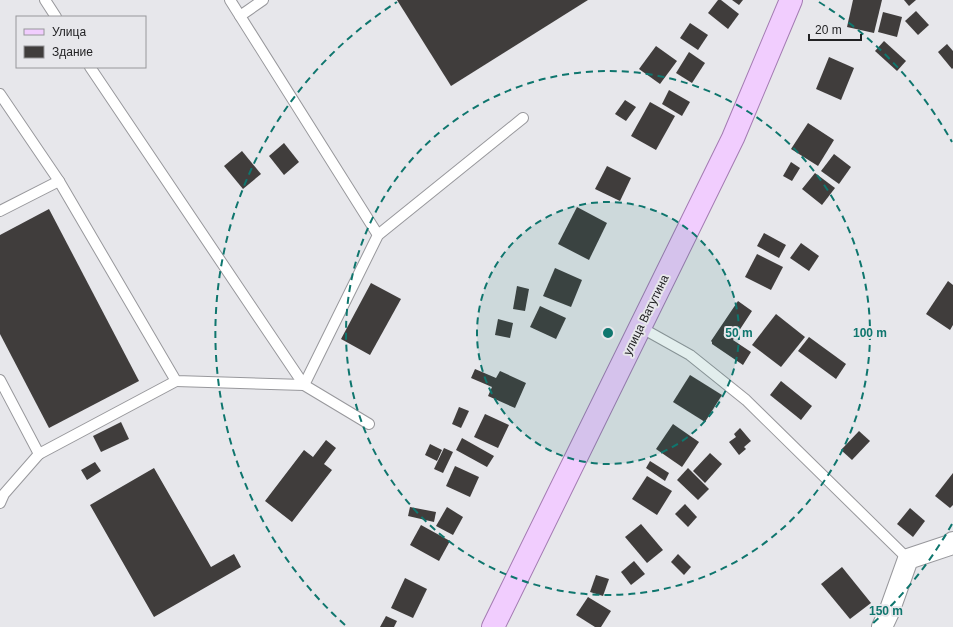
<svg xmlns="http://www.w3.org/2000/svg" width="953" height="627" font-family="Arial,sans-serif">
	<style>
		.building { fill: #403d3c }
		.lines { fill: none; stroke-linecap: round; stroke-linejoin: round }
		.service-casing { stroke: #98989c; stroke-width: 12 }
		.minor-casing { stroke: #98989c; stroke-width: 22 }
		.primary-casing { stroke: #a37bb2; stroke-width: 24 }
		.service { stroke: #fff; stroke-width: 10 }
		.minor { stroke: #fff; stroke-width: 20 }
		.primary { stroke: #f1cdfe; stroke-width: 22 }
		.ring { fill: none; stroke: #0f766e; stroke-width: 2; stroke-dasharray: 7 5 }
		.labels { text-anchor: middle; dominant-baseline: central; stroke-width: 4; stroke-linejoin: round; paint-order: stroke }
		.street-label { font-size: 12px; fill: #222224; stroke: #e7e7eb }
		.centre { fill: #0f766e; stroke: #e7e7eb; stroke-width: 2 }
		.ring-label { font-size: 12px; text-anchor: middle; font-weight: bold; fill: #0f766e; stroke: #e7e7eb; stroke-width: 4; stroke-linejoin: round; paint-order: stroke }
	</style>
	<rect width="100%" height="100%" fill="#e7e7eb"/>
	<g class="building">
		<path d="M397 0H588L451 86Z"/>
		<path d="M718 0H721L739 14 728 29 708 13Z"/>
		<path d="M732 0H743L739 5Z"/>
		<path d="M853 0H882L874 33 847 27Z"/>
		<path d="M904 0H916L909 6Z"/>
		<path d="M916 11 929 25 918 35 905 21Z"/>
		<path d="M883 12 902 17 897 37 878 32Z"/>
		<path d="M690 23 708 35 698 50 680 38Z"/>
		<path d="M884 41 906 61 897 71 875 51Z"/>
		<path d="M947 44 953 51V68L952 69 938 52Z"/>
		<path d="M656 46 677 61 660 84 639 69Z"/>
		<path d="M689 52 705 63 692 83 676 73Z"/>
		<path d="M829 57 854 68 841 100 816 89Z"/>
		<path d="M669 90 690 102 682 116 662 104Z"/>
		<path d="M625 100 636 107 626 121 615 114Z"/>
		<path d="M650 102 675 116 656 150 631 136Z"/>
		<path d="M808 123 834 140 818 166 791 149Z"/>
		<path d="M284 143 299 162 284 175 269 156Z"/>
		<path d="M242 151 261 174 243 189 224 166Z"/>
		<path d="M834 154 851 167 839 184 821 171Z"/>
		<path d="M791 162 800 168 792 181 783 176Z"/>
		<path d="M607 166 631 178 620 201 595 189Z"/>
		<path d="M815 173 835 188 822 205 802 189Z"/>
		<path d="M577 207 607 223 589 260 558 244Z"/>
		<path d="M49 209 139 381 49 428 0 334V235Z"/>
		<path d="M764 233 786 245 779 258 757 246Z"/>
		<path d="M801 243 819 256 809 271 790 258Z"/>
		<path d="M757 254 783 267 771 290 745 277Z"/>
		<path d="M555 268 582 280 571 307 543 296Z"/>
		<path d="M948 281 953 285V325L950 330 926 314Z"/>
		<path d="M371 283 401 299 370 355 341 339Z"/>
		<path d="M517 286 529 289 525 311 513 309Z"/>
		<path d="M738 301 752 311 733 340 751 352 743 365 712 344V342L711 341Z"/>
		<path d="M540 306 566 318 556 339 530 327Z"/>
		<path d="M776 314 805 337 781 367 752 345Z"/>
		<path d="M498 319 513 323 510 338 495 335Z"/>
		<path d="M809 337 846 364 836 379 798 351Z"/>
		<path d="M475 369 496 378 500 371 526 383 515 408 488 396 492 387 471 378Z"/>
		<path d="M690 375 722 395 705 422 673 402Z"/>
		<path d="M781 381 812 406 801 420 770 395Z"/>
		<path d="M459 407 469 411 461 428 452 424Z"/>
		<path d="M485 414 509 425 498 448 474 437Z"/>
		<path d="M121 422 129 439 101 452 93 436Z"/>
		<path d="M673 424 699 442 682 467 656 449Z"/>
		<path d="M740 428 751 441 744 447 746 449 739 455 729 442 736 437 734 434Z"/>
		<path d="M859 431 870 441 852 460 841 450Z"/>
		<path d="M462 438 494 456 487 467 456 450Z"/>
		<path d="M326 440 336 448 324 464 332 470 292 522 265 501 304 450 313 457Z"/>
		<path d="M430 444 442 450 437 461 425 455Z"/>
		<path d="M444 448 453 452 443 473 434 469Z"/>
		<path d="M710 453 722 464 705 483 693 471Z"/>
		<path d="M650 461 669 473 665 481 646 468Z"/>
		<path d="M95 462 101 471 87 480 81 470Z"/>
		<path d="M455 466 479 477 470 497 446 486Z"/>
		<path d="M154 468 211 567 234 554 241 567 154 617 90 505Z"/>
		<path d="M688 468 709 489 698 500 677 480Z"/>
		<path d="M953 473V505L950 508 935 496Z"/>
		<path d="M647 476 672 491 657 515 632 499Z"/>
		<path d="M685 504 697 517 688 527 675 514Z"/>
		<path d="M410 507 436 512 434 522 408 516Z"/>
		<path d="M447 507 463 517 453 535 436 526Z"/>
		<path d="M910 508 925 521 913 537 897 524Z"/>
		<path d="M641 524 663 550 647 563 625 537Z"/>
		<path d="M421 525 450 541 439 561 410 545Z"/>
		<path d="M678 554 691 567 684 575 671 562Z"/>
		<path d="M634 561 645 574 631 585 621 572Z"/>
		<path d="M842 567 871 603 850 619 821 584Z"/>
		<path d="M596 575 609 579 603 596 590 592Z"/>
		<path d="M405 578 427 589 413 618 391 608Z"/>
		<path d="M588 597 611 611 601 627H595L576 615Z"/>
		<path d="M386 616 397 621 394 627H380Z"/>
	</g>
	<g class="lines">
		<g class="service-casing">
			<g id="service">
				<path d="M45 0 56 17"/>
				<path d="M230 0 378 235"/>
				<path d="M240 16 263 0"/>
				<path d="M90 67 304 385 369 424"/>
				<path d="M0 94 59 181 176 381 304 385 378 235 523 118"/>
				<path d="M0 211 59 181"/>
				<path d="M640 327 690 355 746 400 908 559"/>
				<path d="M0 380 39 454 4 494 0 503"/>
				<path d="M39 454 176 381"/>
			</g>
		</g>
		<g class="minor-casing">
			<path id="minor" d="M882 627 889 612 908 559 950 545 953 542"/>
		</g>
		<g class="primary-casing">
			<path id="primary" d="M493 627 733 138 791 0"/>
		</g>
		<use href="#service" class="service"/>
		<use href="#minor" class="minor"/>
		<use href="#primary" class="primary"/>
	</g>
	<circle cx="608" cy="333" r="131" fill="#0f766e" fill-opacity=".12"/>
	<g class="ring">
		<circle cx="608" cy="333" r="131"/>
		<circle cx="608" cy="333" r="262"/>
		<path d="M952 524A393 393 0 0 1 871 625M345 625A393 393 0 0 1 397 2M819 2A393 393 0 0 1 952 142"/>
	</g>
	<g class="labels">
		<g class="street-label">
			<text transform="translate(646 315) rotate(-64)">улица Ватутина</text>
		</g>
	</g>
	<circle cx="608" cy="333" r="6" class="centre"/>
	<g class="ring-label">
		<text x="739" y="337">50 m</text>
		<text x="870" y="337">100 m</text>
		<text x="886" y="615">150 m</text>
	</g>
	<rect x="16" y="16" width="130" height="52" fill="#e7e7eb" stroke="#98989b"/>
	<rect x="24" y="29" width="20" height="6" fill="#f1cdfe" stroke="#98989b"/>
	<text x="52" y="36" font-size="12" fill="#222224">Улица</text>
	<rect x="24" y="46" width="20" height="12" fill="#403d3c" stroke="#98989b"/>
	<text x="52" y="56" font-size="12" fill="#222224">Здание</text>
	<path d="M809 34v6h52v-6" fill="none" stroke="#222224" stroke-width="2"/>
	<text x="815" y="34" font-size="12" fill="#222224" stroke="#e7e7eb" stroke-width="3" paint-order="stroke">20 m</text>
</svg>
